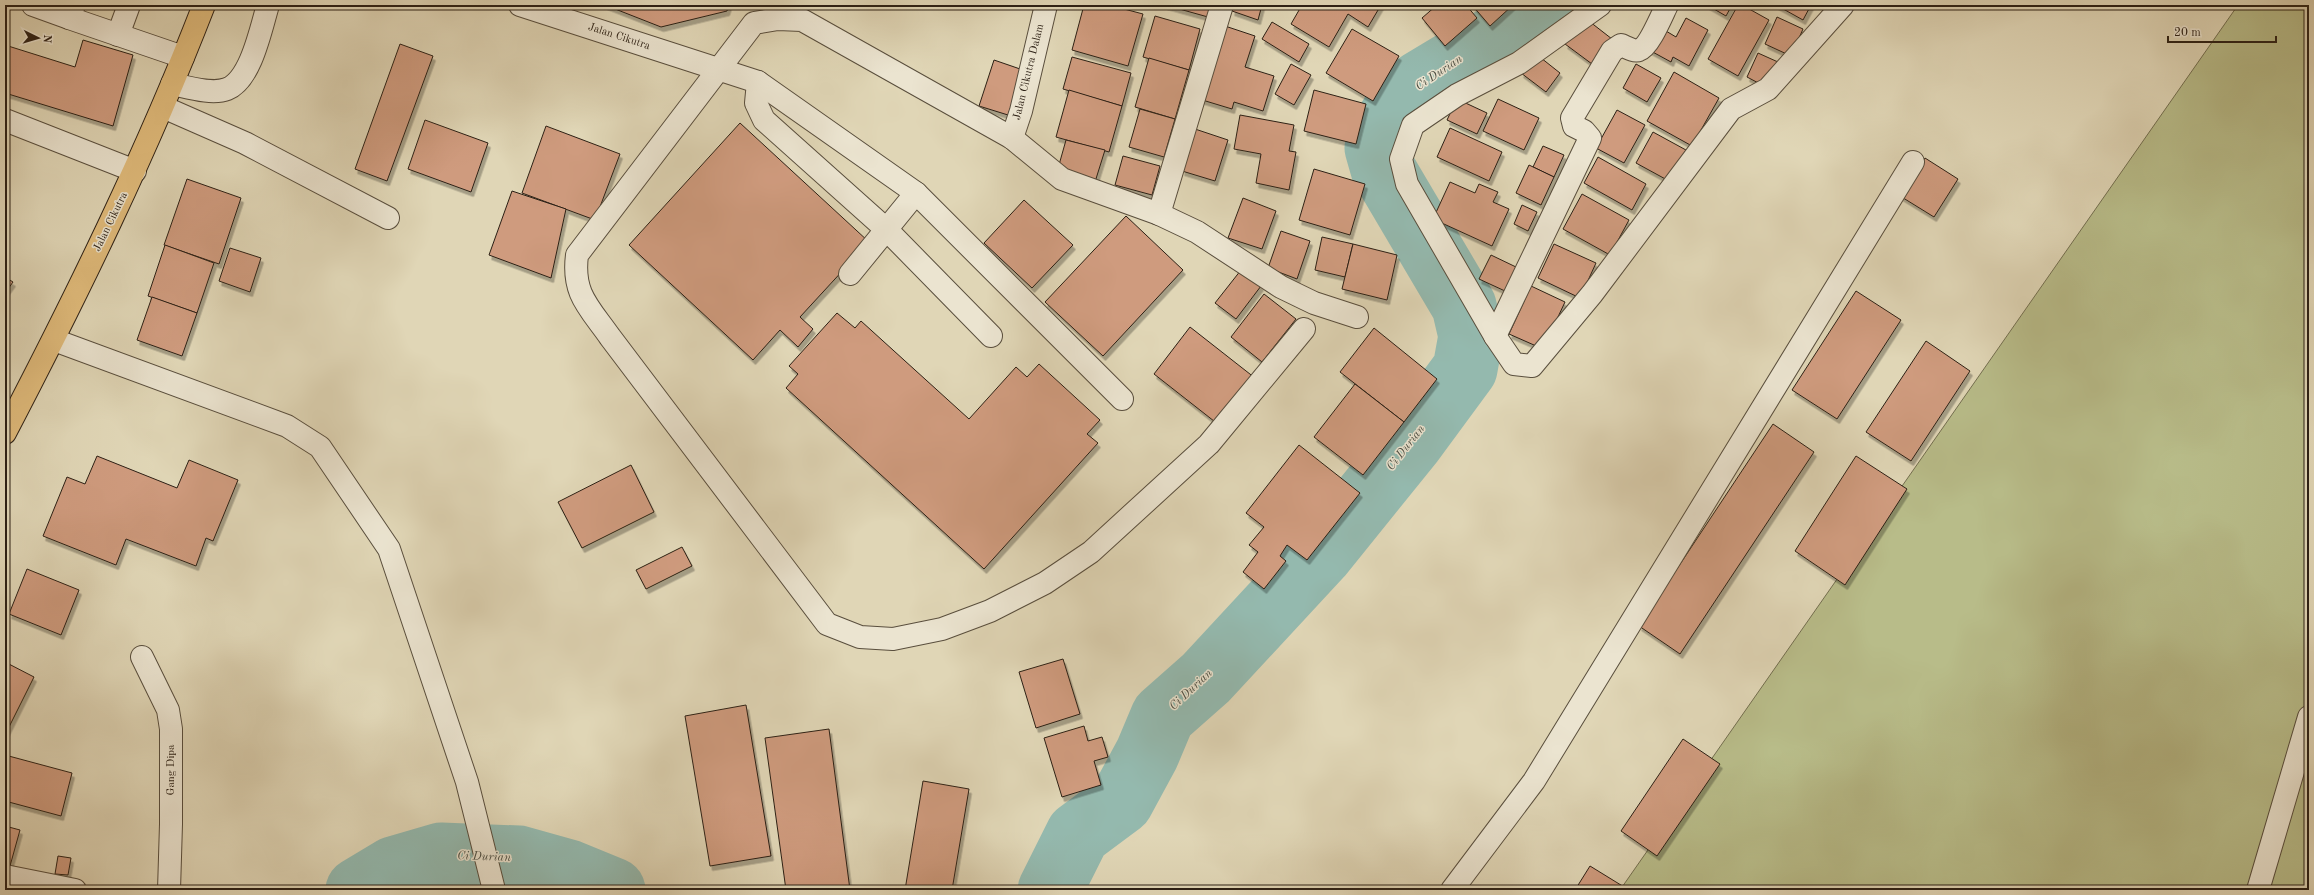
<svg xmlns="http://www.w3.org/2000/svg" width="2314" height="895" font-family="'Old Standard TT',serif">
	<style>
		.green { fill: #b8bc89; stroke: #726e4f }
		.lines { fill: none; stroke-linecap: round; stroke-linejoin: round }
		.river { stroke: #94b9ae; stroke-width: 65 }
		.building { fill: #cf9b7e; stroke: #2c2015; filter: url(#shadow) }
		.minor-casing { stroke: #594e3d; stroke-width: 24 }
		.major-casing { stroke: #2c2015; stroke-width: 24 }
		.minor { stroke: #ebe4d0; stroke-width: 22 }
		.major { stroke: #e0bb7b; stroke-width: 22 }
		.labels { text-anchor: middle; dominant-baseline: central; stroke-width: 3; stroke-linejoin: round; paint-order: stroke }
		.street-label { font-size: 11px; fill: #2c2015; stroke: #ebe4d0 }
		.water-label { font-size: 12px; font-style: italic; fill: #4b4e43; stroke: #ebe4d0 }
	</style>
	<defs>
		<filter id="shadow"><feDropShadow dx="2.5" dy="4.5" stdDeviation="0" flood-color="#0004"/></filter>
	</defs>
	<rect width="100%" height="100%" fill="#e0d6b6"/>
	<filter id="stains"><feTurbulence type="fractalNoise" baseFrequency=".005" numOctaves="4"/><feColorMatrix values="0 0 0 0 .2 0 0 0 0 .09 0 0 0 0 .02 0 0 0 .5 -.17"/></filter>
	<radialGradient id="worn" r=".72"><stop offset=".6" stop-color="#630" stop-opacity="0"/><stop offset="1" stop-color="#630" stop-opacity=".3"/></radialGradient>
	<path class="green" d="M2238 5H2309V890H1620Z"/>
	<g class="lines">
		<g class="river">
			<path d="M358 890 393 869 441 855 519 858 569 872 613 890"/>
			<path d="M1050 890 1078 834 1121 802 1147 754 1163 716 1206 678 1320 555 1412 441 1465 369 1471 336 1464 306 1383 169 1377 148 1384 128 1397 107 1420 83 1550 5"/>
		</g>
	</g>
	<g class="building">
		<path d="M605 5H729L727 11 661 27Z"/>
		<path d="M1084 5H1109L1143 14 1128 66 1072 50Z"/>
		<path d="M1165 5H1212L1208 17Z"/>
		<path d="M1234 5H1262L1258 20 1232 11Z"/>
		<path d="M1302 5H1381L1368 27 1348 14 1329 47 1291 24Z"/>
		<path d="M1437 5H1466L1477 18 1445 46 1422 18Z"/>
		<path d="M1472 5H1513L1490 26Z"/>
		<path d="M1707 5H1732L1726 16Z"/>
		<path d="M1738 5H1742L1769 20 1738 76 1708 59Z"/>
		<path d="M1776 5H1811L1803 20Z"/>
		<path d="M1155 16 1200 29 1189 70 1143 57Z"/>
		<path d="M1777 17 1803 29 1791 56 1765 44Z"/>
		<path d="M1585 18 1612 39 1592 64 1565 44Z"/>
		<path d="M1686 18 1708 30 1689 66 1673 57 1671 62 1649 50 1661 28 1676 37Z"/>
		<path d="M1272 22 1309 44 1299 62 1262 39Z"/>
		<path d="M1222 25 1255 36 1245 67 1274 76 1263 111 1234 102 1232 109 1199 99Z"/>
		<path d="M1352 29 1399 56 1373 101 1326 73Z"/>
		<path d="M83 40 133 55 113 126 5 93V45L75 67Z"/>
		<path d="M400 44 433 56 387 181 355 169Z"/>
		<path d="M1758 53 1778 62 1766 87 1747 77Z"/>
		<path d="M1536 54 1560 73 1546 92 1521 73Z"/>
		<path d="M1072 57 1131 73 1122 106 1063 89Z"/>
		<path d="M1149 58 1189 70 1175 119 1135 107Z"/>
		<path d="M994 60 1023 70 1008 115 979 106Z"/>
		<path d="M1291 64 1311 75 1294 105 1275 94Z"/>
		<path d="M1636 64 1661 78 1647 102 1623 88Z"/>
		<path d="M1674 72 1719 98 1692 146 1647 121Z"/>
		<path d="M1069 90 1122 106 1109 152 1056 137Z"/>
		<path d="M1314 90 1366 104 1356 144 1304 131Z"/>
		<path d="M1457 99 1487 113 1477 134 1447 120Z"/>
		<path d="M1498 99 1539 118 1524 150 1483 131Z"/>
		<path d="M1140 109 1175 119 1164 157 1129 147Z"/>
		<path d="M1617 110 1645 125 1624 163 1596 148Z"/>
		<path d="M1240 115 1294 125 1289 151 1296 152 1289 190 1256 183 1261 154 1234 149Z"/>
		<path d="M425 120 488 143 471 192 408 169Z"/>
		<path d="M740 123 869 242 800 317 813 329 798 347 780 330 753 360 629 245Z"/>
		<path d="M546 126 620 154 595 220 522 193Z"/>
		<path d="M1450 128 1502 152 1489 181 1437 157Z"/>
		<path d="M1195 129 1228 140 1215 181 1182 171Z"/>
		<path d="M1653 132 1686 150 1669 181 1636 163Z"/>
		<path d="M1066 140 1105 150 1095 182 1057 172Z"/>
		<path d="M1543 146 1564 155 1554 177 1533 167Z"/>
		<path d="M1123 156 1160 166 1152 195 1115 185Z"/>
		<path d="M1598 157 1646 184 1632 210 1584 183Z"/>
		<path d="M1925 158 1958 179 1934 217 1900 196Z"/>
		<path d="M1529 165 1554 177 1541 205 1516 193Z"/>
		<path d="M1314 169 1365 184 1350 235 1299 220Z"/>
		<path d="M187 179 241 198 219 264 164 245Z"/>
		<path d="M1450 182 1475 193 1479 184 1498 192 1493 202 1509 209 1492 246 1433 219Z"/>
		<path d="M512 191 566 209 551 278 489 255Z"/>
		<path d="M1582 194 1629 220 1610 255 1563 229Z"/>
		<path d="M1243 198 1276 211 1262 249 1228 238Z"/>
		<path d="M1024 200 1073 245 1032 288 984 243Z"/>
		<path d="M1522 205 1537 212 1528 231 1514 224Z"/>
		<path d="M1126 216 1183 270 1103 356 1045 302Z"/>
		<path d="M1281 231 1310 241 1297 279 1268 268Z"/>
		<path d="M1322 237 1353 244 1345 277 1315 270Z"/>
		<path d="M1353 244 1397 255 1387 300 1342 289Z"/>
		<path d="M1554 244 1596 263 1580 298 1538 278Z"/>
		<path d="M165 245 214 263 197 313 148 296Z"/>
		<path d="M230 248 261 258 250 292 219 281Z"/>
		<path d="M1491 255 1516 267 1505 291 1479 279Z"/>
		<path d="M1241 270 1261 286 1236 319 1215 303Z"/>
		<path d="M5 277 13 282 5 293Z"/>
		<path d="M1531 286 1565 302 1543 349 1509 334Z"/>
		<path d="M1856 291 1901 320 1837 419 1792 390Z"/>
		<path d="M1264 294 1296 319 1262 362 1231 337Z"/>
		<path d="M152 297 197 313 182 356 137 340Z"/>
		<path d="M837 313 855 328 861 321 969 419 1016 367 1027 377 1039 364 1100 420 1087 434 1098 443 984 569 786 388 798 374 789 366Z"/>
		<path d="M1190 327 1255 378 1219 425 1154 374Z"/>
		<path d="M1374 328 1437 379 1404 422 1340 372Z"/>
		<path d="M1926 341 1970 371 1911 461 1866 432Z"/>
		<path d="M1355 384 1404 422 1363 475 1314 437Z"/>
		<path d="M1773 424 1814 452 1680 654 1639 626Z"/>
		<path d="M1299 445 1360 493 1307 560 1287 545 1280 556 1286 561 1264 589 1243 572 1258 552 1249 545 1264 527 1246 513Z"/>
		<path d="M97 456 177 488 189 460 238 480 213 541 206 538 196 566 126 539 116 565 43 536 67 477 85 484Z"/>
		<path d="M1856 456 1907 489 1845 585 1795 551Z"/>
		<path d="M631 465 654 512 582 548 558 502Z"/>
		<path d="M682 547 692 566 646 589 636 570Z"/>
		<path d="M27 569 79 590 61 635 9 614Z"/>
		<path d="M1063 659 1080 714 1036 728 1019 672Z"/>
		<path d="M5 662 34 677 5 735Z"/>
		<path d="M746 705 771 856 710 866 685 716Z"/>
		<path d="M1084 726 1088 741 1102 737 1108 757 1094 761 1101 785 1062 797 1044 738Z"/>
		<path d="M829 729 850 890H786L765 738Z"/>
		<path d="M1683 739 1720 764 1657 856 1621 831Z"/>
		<path d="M5 755 72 773 61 816 5 801Z"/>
		<path d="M923 781 969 789 952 890H905Z"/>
		<path d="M5 826 20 830 10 866 5 865Z"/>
		<path d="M58 856 71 858 68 875 55 874Z"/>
		<path d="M1590 866 1629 890H1575Z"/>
	</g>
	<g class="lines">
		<g class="minor-casing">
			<g id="minor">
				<path d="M33 5 69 18"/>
				<path d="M74 5 69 18 183 57"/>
				<path d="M520 5 758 82 916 193 1122 399"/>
				<path d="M1600 5 1519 63 1457 95 1413 125 1401 159 1407 184 1495 336 1514 364 1532 366 1592 294 1731 109 1768 89 1843 5"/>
				<path d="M118 35 129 5"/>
				<path d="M758 82 756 103 764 120 887 230 991 336"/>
				<path d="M172 84C187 87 212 95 227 89 251 80 261 28 268 5"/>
				<path d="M163 107 245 143 388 218"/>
				<path d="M5 120 135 171"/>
				<path d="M1012 138 1021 111 1046 5"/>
				<path d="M1159 214 1222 5"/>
				<path d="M850 274 916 193"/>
				<path d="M1304 329 1209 444 1091 552 1045 583 990 611 942 629 893 639 860 637 827 624 610 337C589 307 572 294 577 255L754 23 778 19 802 20 1012 138 1062 179 1159 214 1197 232 1281 287 1314 303 1357 317"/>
				<path d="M1495 336 1590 138 1584 131 1574 126 1572 118 1612 51 1621 45C1626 47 1634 52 1639 50 1649 47 1662 15 1667 5"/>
				<path d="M54 340 287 426 320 447 389 549 467 782 494 890"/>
				<path d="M142 657 168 710 171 729V824L169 890"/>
				<path d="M5 876 75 890"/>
				<path d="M1452 890 1534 781 1913 162"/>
				<path d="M2258 890 2309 717"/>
			</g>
		</g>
		<g class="major-casing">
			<path id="major" d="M5 433C78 293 147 152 204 5"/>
		</g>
		<use href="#minor" class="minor"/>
		<use href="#major" class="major"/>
	</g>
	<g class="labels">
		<g class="street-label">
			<text transform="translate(619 37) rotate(18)">Jalan Cikutra</text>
			<text transform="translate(1029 72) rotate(-76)">Jalan Cikutra Dalam</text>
			<text transform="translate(111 222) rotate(-64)">Jalan Cikutra</text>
			<text transform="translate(171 770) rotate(-90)">Gang Dipa</text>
		</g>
		<g class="water-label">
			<text transform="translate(1439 73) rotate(-34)">Ci Durian</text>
			<text transform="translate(1406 448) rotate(-52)">Ci Durian</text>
			<text transform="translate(1191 690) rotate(-43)">Ci Durian</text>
			<text transform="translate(484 857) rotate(2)">Ci Durian</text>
		</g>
	</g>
	<rect width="2314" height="895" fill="none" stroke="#e0d6b6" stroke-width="20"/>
	<rect x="6" y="6" width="2302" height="883" fill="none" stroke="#2c2015" stroke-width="2"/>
	<rect x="10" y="10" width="2294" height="875" fill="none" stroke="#2c2015"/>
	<g transform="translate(38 38) rotate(95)" stroke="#ebe4d0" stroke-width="3" paint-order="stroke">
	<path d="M0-3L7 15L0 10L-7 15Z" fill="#2c2015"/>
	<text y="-6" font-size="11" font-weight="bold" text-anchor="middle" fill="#2c2015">N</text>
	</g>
	<path d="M2168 36v6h108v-6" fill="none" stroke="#2c2015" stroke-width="2"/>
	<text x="2174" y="36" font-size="12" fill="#2c2015" stroke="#ebe4d0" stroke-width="3" paint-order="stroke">20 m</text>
	<rect width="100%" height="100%" filter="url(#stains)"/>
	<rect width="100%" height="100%" fill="url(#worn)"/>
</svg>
